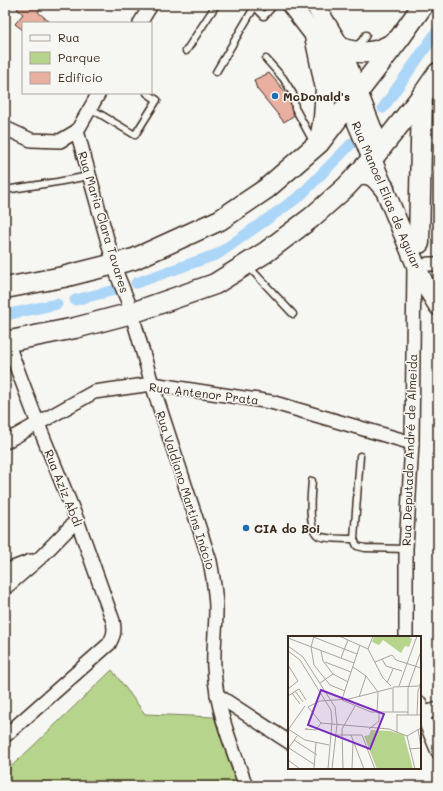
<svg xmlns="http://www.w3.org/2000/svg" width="443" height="791" font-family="Mali,sans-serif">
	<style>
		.green { fill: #b7d48c; stroke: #797f55 }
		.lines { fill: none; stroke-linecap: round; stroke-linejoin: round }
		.canal { stroke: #abd6f7; stroke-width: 11 }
		.building { fill: #e9b0a1; stroke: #3b2a1e }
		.lane-casing { stroke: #3b2a1e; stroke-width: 9 }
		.street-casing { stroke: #3b2a1e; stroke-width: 16 }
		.secondary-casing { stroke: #3b2a1e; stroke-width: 21 }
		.primary-casing { stroke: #3b2a1e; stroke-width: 23 }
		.lane { stroke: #f6f6f2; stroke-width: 6 }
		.street { stroke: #f6f6f2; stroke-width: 13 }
		.secondary { stroke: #f6f6f2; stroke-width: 18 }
		.primary { stroke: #f6f6f2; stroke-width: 20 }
		.poi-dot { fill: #1f6fb2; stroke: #f6f6f2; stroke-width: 1.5 }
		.labels { text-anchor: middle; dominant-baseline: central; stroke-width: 3; stroke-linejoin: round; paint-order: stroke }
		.poi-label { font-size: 12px; font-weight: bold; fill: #3b2a1e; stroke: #f6f6f2; text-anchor: start }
		.street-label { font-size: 12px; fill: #3b2a1e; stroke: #f6f6f2 }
		.inset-road { fill: none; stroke: #aba49d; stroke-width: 1 }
		.view { fill: #7b2cbf; fill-opacity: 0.15; stroke: #7b2cbf; stroke-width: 2 }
		.inset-edge { fill: none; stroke: #3b2a1e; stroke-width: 2 }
	</style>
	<rect width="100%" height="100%" fill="#f6f6f2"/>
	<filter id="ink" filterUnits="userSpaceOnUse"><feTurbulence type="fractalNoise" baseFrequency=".025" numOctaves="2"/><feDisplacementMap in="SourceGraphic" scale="8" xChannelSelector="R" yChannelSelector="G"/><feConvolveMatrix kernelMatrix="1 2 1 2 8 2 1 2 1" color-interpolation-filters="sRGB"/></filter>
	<g filter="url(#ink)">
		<path class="green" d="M112 670 145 714 214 717 237 786H5V772L30 749Z"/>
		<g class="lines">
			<g class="canal">
				<path d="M383 108 438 30"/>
				<path d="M136 283 218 254 300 196 352 143"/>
				<path d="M75 300 115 290"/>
				<path d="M5 315 57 304"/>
			</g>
		</g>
		<g class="building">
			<path d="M20 5H39L42 7 38 12 51 23H23V30L15 24 23 14 17 9Z"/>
			<path d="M269 73 294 102 291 107 296 114 284 122 257 89 254 80Z"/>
		</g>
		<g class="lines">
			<g class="lane-casing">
				<g id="lane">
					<path d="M253 5 264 16 274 5"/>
					<path d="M355 47 362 41 366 35"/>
					<path d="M186 51 216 5"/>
					<path d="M266 59 283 78 293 94 295 108 314 143"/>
					<path d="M216 72 255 6"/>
					<path d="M90 108 135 135 157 100 147 93"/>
					<path d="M5 190 57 182 89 176"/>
					<path d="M249 267 293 314"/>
					<path d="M360 456 354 539 357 546 365 548 406 549"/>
					<path d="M312 481C311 493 307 530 319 536 325 539 346 539 354 539"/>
				</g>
			</g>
			<g class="street-casing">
				<g id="street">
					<path d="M140 23 151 5"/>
					<path d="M5 128 31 140 60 141 77 131 99 93"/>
					<path d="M77 131 114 264 118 277 129 304 152 384 210 561C213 577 216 593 216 610 216 629 213 649 214 668 216 709 232 747 246 786"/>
					<path d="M428 264H438"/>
					<path d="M5 442 94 392 152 384 271 402 412 443"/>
					<path d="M5 571 31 561"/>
					<path d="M5 588 41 557 77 520"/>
					<path d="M406 637V549L412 443 414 265"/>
					<path d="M217 695 289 742"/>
					<path d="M420 703 422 714 438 752"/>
					<path d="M422 714 438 709"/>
					<path d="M5 736 109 644C114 635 115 631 113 621L77 520 38 424 7 342"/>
				</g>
			</g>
			<g class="secondary-casing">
				<g id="secondary">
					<path d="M291 5 315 36 336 71 349 104 372 159 415 263 425 285 438 306"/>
					<path d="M315 5 341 48 374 133"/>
				</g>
			</g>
			<g class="primary-casing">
				<g id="primary">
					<path d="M315 36 326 89 324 118 320 139"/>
					<path d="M341 48C361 55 378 54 396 41"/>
					<path d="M358 174C372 172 376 178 384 188"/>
					<path d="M419 243 422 96"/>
					<path d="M5 288 63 277 134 259 220 220 266 189 319 143 358 92 399 39 423 5"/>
					<path d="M5 342 75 328 132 313 215 284 266 252 311 218 346 187 372 159 422 96 438 73"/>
				</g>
			</g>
			<use href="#lane" class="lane"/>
			<use href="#street" class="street"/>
			<use href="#secondary" class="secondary"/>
			<use href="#primary" class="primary"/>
		</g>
	</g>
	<g class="poi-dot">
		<circle cx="275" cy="96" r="4"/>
		<circle cx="246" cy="528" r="4"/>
	</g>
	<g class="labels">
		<g class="poi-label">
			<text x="283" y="96">McDonald's</text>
			<text x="254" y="528">CIA do Boi</text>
		</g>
		<g class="street-label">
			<text transform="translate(387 195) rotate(67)">Rua Manoel Elias de Aguiar</text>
			<text transform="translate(104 222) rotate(73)">Rua Maria Clara Tavares</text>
			<text transform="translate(204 393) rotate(7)">Rua Antenor Prata</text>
			<text transform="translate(409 450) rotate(-88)">Rua Deputado André de Almeida</text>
			<text transform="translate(64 488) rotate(68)">Rua Aziz Abdi</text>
			<text transform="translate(186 490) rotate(72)">Rua Valdiano Martins Inácio</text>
		</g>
	</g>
	<g transform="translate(288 636)">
		<rect width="133" height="133" fill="#f6f6f2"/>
		<path d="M86 0H120L124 3 121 11 117 10 113 17 95 4 91 9 84 6ZM83 94 102 95 116 99 125 133H89L76 100 81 99Z" fill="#b7d48c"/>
		<path class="inset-road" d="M23 0 69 18M26 0 23 11 26 29 42 49 57 55M51 0 80 13M0 2 66 27M0 10 15 21 47 71 49 88 44 133M80 13 95 42 103 50M80 13 85 0M0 15 12 24 43 74 44 86 40 133M33 15 35 25 45 38 60 46M53 22 60 4M94 23 98 30 114 35M37 26 63 36M87 26 104 19 108 24 133 32M0 29 10 45 0 53M65 31 78 40 90 56 89 77M32 47 45 38M99 47 105 33M111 50 129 0M105 51 131 50 133 46M7 55 15 66M4 57 12 68M0 60 11 53 18 64M71 61 78 40M54 63 72 9M54 64 83 76H120M20 71 33 87M20 71 32 65 61 63 104 52M105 76V51M109 78V96M109 79H133M120 79V52L133 15M129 79 130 55 132 50M33 87 101 93 119 100M0 93 17 104 41 109M20 93H17L28 94 33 87M81 93 91 85V77M0 94 17 70M47 99H74L87 133M63 99 76 133M119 100 127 133M119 100 133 92M6 104 29 119M1 112 27 129M0 113 9 100M121 113 133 112 130 93M0 124 12 133M26 133 28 106M55 133 54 93 67 70M64 133 65 106"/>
		<path class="view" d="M33 54 96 78 82 113 20 89Z"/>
		<rect width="133" height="133" class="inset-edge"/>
	</g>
	<rect width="443" height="791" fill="none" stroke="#f6f6f2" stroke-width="20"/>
	<rect x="10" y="10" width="423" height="771" fill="none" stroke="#3b2a1e" stroke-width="1.5" filter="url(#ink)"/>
	<rect x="22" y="22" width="130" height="72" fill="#f6f6f2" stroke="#aba49d"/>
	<rect x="30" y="35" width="20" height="6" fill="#f6f6f2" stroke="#aba49d"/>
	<text x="58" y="42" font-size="12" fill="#3b2a1e">Rua</text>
	<rect x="30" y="52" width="20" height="12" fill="#b7d48c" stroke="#aba49d"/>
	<text x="58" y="62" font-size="12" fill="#3b2a1e">Parque</text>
	<rect x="30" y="72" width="20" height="12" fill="#e9b0a1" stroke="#aba49d"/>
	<text x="58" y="82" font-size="12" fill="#3b2a1e">Edifício</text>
</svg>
